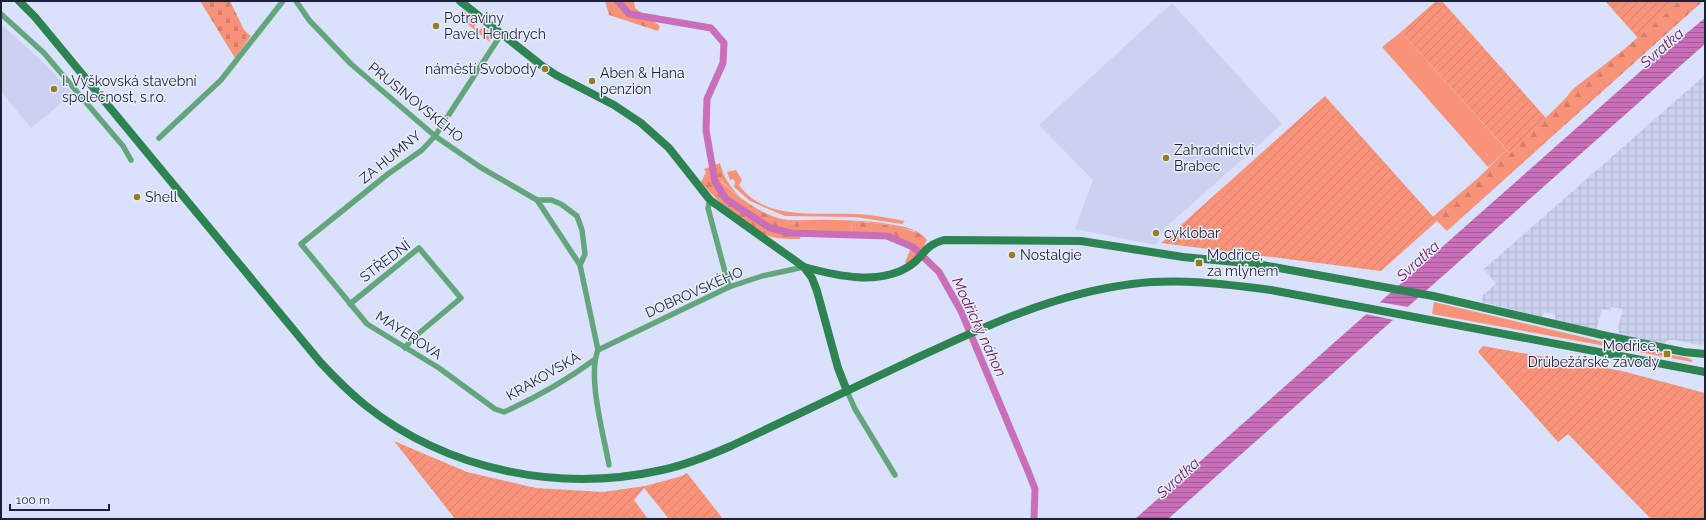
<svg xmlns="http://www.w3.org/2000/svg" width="1706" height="520" font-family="Raleway,sans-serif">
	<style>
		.built { fill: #cbd2ef }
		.industrial { fill: url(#industrial-grid) }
		.grass { fill: #f8937a }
		.forest { fill: url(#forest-firs) }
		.cemetery { fill: url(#cemetery-stones) }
		.garden { fill: url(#garden-furrows) }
		.water { fill: url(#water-rules) }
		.pier { fill: #dae1fc }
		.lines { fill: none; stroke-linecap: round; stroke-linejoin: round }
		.canal { stroke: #c96eb8; stroke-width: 7 }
		.street { stroke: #64a67b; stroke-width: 5.5 }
		.secondary { stroke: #2d8351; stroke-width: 8 }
		.poi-dot { fill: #947e25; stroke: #ebeffd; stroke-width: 1.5 }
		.labels { text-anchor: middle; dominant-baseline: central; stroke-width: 3; stroke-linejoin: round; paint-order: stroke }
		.poi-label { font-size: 14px; fill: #1c213a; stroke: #ebeffd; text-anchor: start }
		.street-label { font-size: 14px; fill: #1c213a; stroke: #ebeffd }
		.water-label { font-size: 15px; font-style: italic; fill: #6c1960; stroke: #ebeffd }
	</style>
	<defs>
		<pattern id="industrial-grid" width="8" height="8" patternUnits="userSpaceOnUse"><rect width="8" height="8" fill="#cbd2ef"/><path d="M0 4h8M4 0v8" fill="none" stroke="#aeb4ce"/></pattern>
		<pattern id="forest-firs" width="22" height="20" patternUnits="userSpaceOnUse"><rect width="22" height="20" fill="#f8937a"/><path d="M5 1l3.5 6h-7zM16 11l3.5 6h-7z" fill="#d47e6a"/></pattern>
		<pattern id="cemetery-stones" width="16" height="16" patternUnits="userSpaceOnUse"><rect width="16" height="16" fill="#f8937a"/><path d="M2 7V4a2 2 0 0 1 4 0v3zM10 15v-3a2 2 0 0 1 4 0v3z" fill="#d47e6a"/></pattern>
		<pattern id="garden-furrows" width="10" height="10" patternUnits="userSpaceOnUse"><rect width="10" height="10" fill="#f8937a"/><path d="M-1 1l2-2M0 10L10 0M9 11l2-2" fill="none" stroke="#d47e6a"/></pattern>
		<pattern id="water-rules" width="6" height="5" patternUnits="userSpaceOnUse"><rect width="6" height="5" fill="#c96eb8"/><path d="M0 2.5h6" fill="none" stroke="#a25a97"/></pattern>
	</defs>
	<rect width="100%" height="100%" fill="#dae1fc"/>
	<g class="built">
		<path d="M1172 3 1282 124 1165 228 1156 245 1075 229 1093 180 1039 125Z"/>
		<path d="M1 24 45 64 71 92 70 96 31 128 1 92Z"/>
	</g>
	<path class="industrial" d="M1705 75V346L1675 340H1667L1665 345 1623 338 1619 333 1618 328 1623 309 1611 307 1610 311 1602 309 1596 331 1555 320V315L1544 312 1542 317 1482 302 1483 295 1496 284 1484 269Z"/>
	<g class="grass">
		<path d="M463 10 478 22 474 27 479 31 483 26 491 33 490 42 466 23 468 20 459 14Z"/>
		<path d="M1401 32 1507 150 1488 167 1382 47Z"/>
		<path d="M736 170 742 180 739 185C765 221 815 212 854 214 871 214 888 218 905 221L902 224 855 217 785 216 750 201 734 187 735 182 733 179 730 180 727 172Z"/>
		<path d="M723 173C734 198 762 218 790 220 804 221 819 219 833 220 852 220 870 221 888 224 902 226 918 228 927 240L921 251 915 231C894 225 874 223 852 221L851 233 801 232 798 222C765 219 745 202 721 181Z"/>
		<path d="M1434 302 1604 342 1688 358 1692 360V362L1432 314Z"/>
	</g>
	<g class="forest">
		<path d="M605 1H634L635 8 660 26 658 31 609 15Z"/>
		<path d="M1680 1H1703L1447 231 1433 217 1437 213 1478 178 1507 150 1510 153 1564 100 1573 89 1622 51Z"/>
		<path d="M720 163 723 173 721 182C745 202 765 219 798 222L801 232 851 233 852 221C876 224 902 224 923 236L925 245 912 262 905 263 911 247 887 237 801 235 800 239C791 239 781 239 772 237 752 232 714 199 701 182L706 172 704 169Z"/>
	</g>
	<path class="cemetery" d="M200 1H230L244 30 251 36 235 58Z"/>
	<g class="garden">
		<path d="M1436 1H1442L1546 118 1510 153 1401 32Z"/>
		<path d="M1605 1H1680L1638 38Z"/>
		<path d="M1325 96 1437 221 1381 271 1161 243Z"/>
		<path d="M1483 346 1622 371 1705 393V519H1651L1568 434 1558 442 1478 352Z"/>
		<path d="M394 441 467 472 536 488 603 492 645 486 682 476 687 473 723 519H669L644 488 634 500 648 519H455Z"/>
	</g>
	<path class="water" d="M1705 18V44L1168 519H1135L1642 70Z"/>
	<path class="pier" d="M1379 302 1408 307 1394 320 1365 314Z"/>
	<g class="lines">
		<path class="canal" d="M618 1 629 14 711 28 724 43 723 63 707 99 706 130 715 182 726 199 770 228 791 233 887 236 913 247 939 272 961 311 1028 471 1035 489 1034 519"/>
		<g class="street">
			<path d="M296 1 309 20 351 64 435 136 480 167 537 200 580 265 598 350C587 377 604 436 609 465"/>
			<path d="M1 14 44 53 123 146 131 160"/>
			<path d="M502 33 435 136 422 150 388 174 301 244 367 324 439 368 495 409 504 412C535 398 567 380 594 360"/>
			<path d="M159 138 221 80 283 1"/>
			<path d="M537 200H551L561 204 577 216 582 230 585 254 580 265"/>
			<path d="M710 200 708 208 729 287"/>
			<path d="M350 304 419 248 461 298 412 339 405 348"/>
			<path d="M598 350 729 287 762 276 804 267"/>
			<path d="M847 391 855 409 895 475"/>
		</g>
		<g class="secondary">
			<path d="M19 1 35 17 321 363C335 378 349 392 365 405 448 471 560 493 662 470 686 465 708 456 731 446 790 418 849 390 908 362 981 328 1052 294 1132 284 1179 278 1225 284 1271 290L1705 372"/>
			<path d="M460 1 541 65 556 75 614 105 641 123 669 148 710 200 804 267 812 278 817 291 838 368 847 391"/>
			<path d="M804 267C837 276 881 286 911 265 925 255 923 246 944 240L1081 241 1183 257 1257 264 1433 296 1607 336 1684 352 1705 354"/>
		</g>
	</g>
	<g class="poi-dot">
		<circle cx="436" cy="26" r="4"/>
		<circle cx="545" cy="69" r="4"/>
		<circle cx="592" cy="81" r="4"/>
		<circle cx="54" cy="89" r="4"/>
		<circle cx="1166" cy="158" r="4"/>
		<circle cx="137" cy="197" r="4"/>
		<circle cx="1156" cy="233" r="4"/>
		<circle cx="1012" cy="255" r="4"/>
		<rect x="1195" y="259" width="8" height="8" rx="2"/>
		<rect x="1663" y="350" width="8" height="8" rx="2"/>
	</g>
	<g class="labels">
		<g class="poi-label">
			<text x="444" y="18">Potraviny<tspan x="444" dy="16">Pavel Hendrych</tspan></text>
			<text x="537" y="69" text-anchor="end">náměstí Svobody</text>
			<text x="600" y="73">Aben &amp; Hana<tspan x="600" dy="16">penzion</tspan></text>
			<text x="62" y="81">I. Vyškovská stavební<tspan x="62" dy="16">společnost, s.r.o.</tspan></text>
			<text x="1174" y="150">Zahradnictví<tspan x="1174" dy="16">Brabec</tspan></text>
			<text x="145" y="197">Shell</text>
			<text x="1164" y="233">cyklobar</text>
			<text x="1020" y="255">Nostalgie</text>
			<text x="1207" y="255">Modřice,<tspan x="1207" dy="16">za mlýnem</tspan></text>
			<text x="1659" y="346" text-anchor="end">Modřice,<tspan x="1659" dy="16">Drůbežářské závody</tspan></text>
		</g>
		<g class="street-label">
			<text transform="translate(416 102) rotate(39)">PRUSINOVSKÉHO</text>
			<text transform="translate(390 157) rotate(-39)">ZA HUMNY</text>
			<text transform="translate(385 261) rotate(-37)">STŘEDNÍ</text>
			<text transform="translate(694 292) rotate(-24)">DOBROVSKÉHO</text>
			<text transform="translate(409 335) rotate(33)">MAYEROVA</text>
			<text transform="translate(543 376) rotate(-30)">KRAKOVSKÁ</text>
		</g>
		<g class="water-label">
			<text transform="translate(1662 48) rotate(-41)">Svratka</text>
			<text transform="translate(1418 261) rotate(-42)">Svratka</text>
			<text transform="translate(979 327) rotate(65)">Modřický náhon</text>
			<text transform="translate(1178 478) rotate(-42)">Svratka</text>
		</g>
	</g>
	<rect width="1706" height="520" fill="none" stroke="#1c213a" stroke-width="4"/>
	<path d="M10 504v6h99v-6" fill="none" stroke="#1c213a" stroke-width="2"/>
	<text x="16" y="504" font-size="12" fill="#1c213a" stroke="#ebeffd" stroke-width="3" paint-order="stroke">100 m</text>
</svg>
